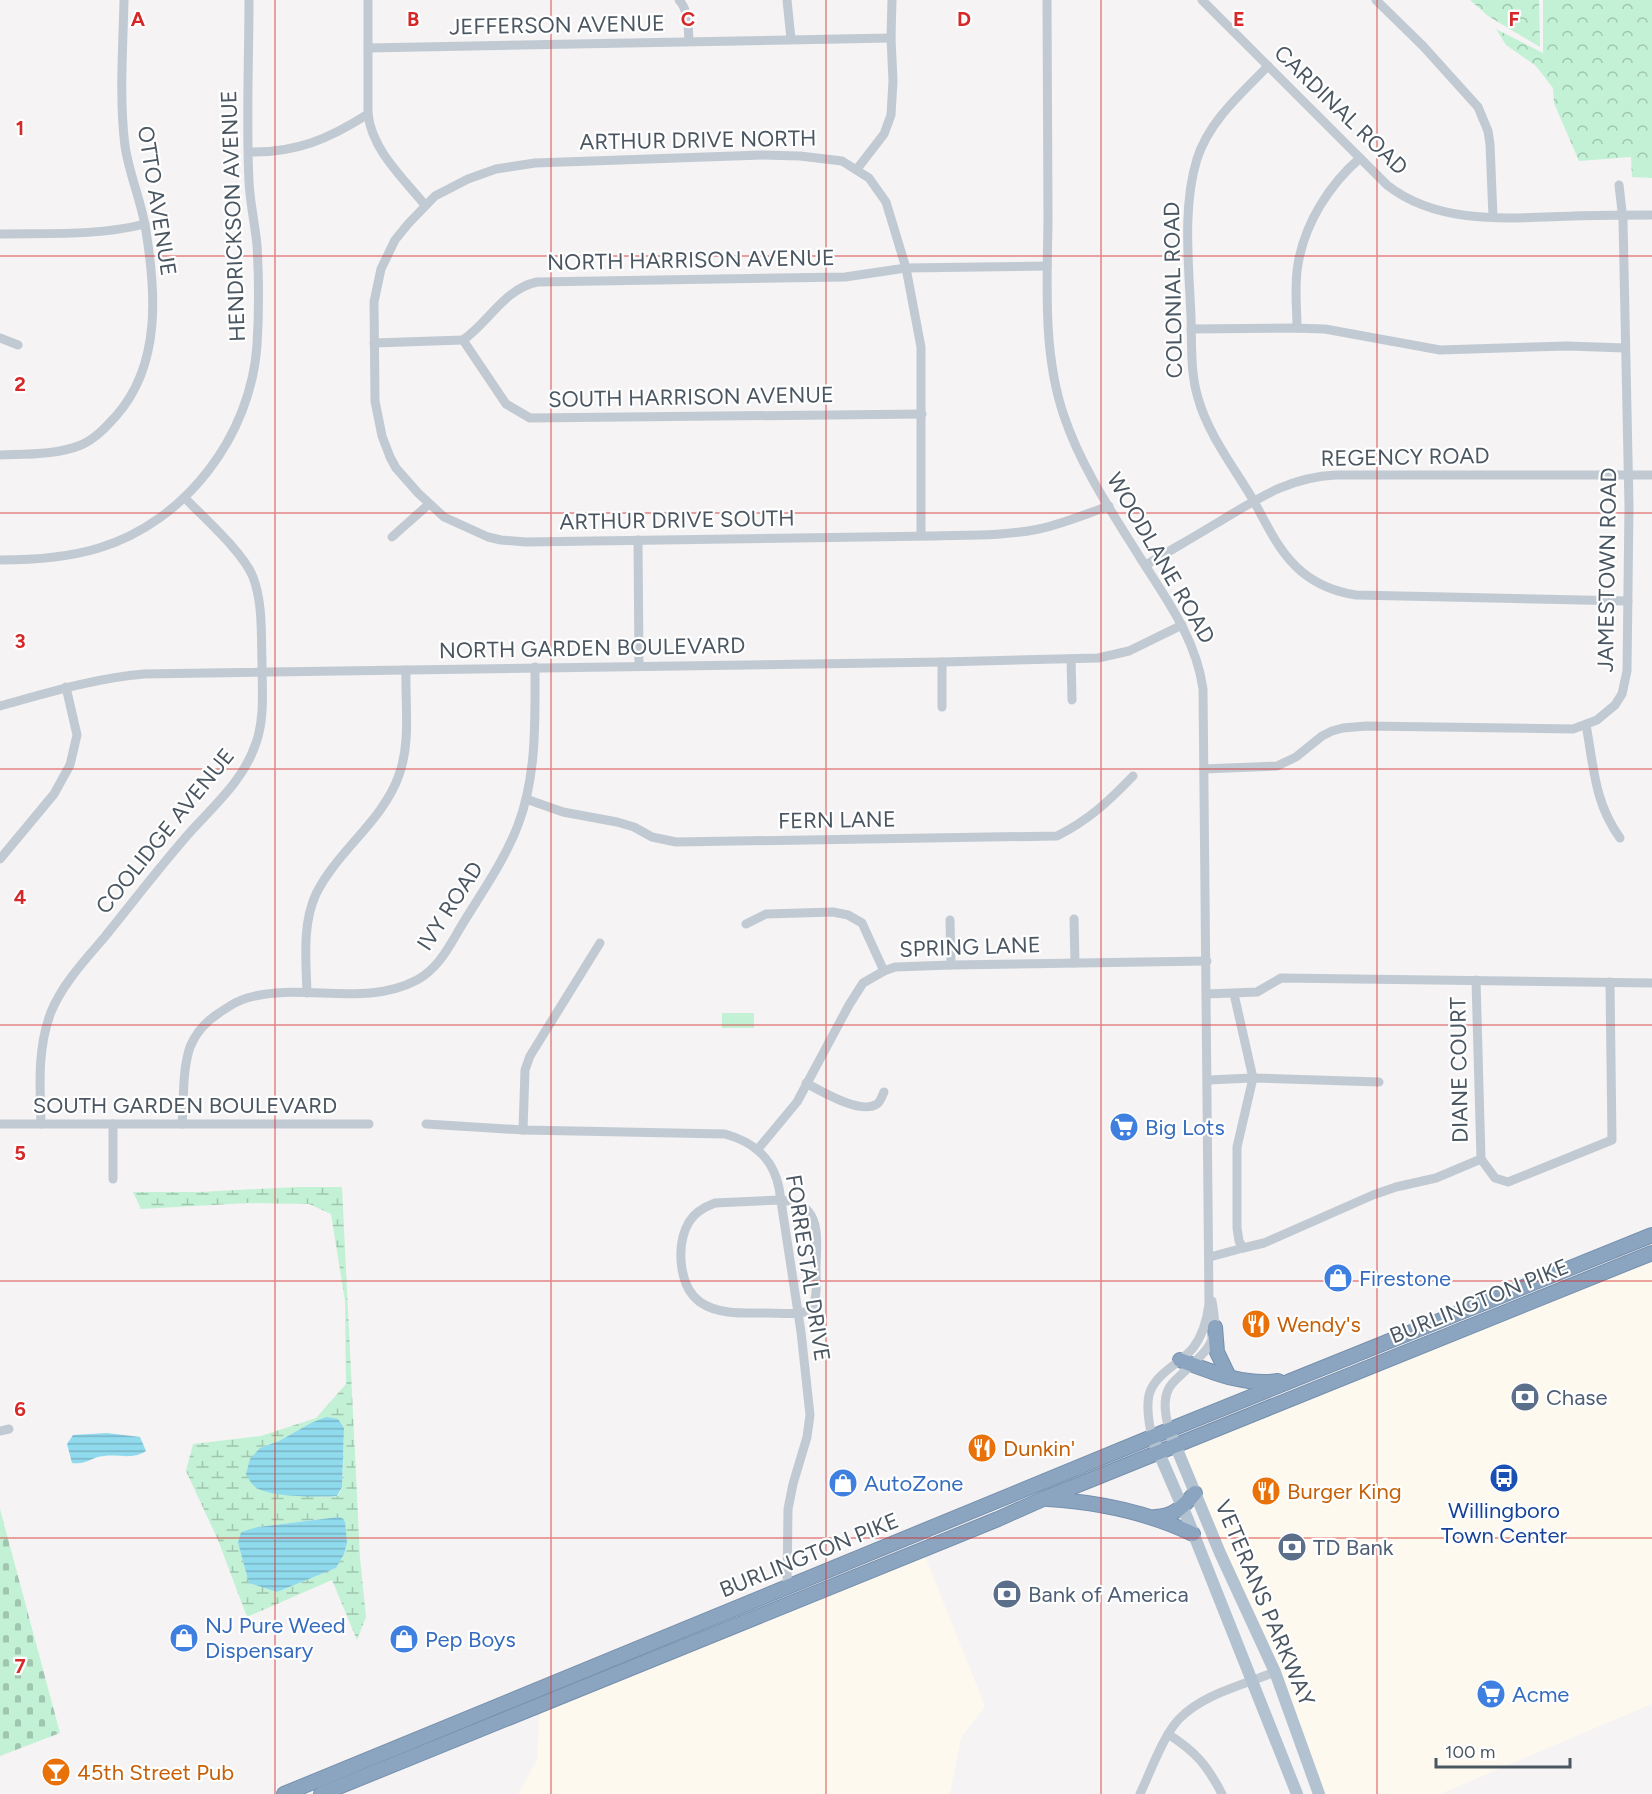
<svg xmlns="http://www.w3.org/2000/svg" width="1652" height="1794" font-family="Figtree,sans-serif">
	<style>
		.commercial { fill: #fdf9ef }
		.forest { fill: url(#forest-crowns) }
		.wetland { fill: url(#wetland-marsh); fill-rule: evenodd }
		.cemetery { fill: url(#cemetery-stones) }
		.garden { fill: #c3f1d5 }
		.water { fill: url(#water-rules) }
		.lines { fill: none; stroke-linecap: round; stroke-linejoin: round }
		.highway-casing { stroke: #7690ad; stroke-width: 16 }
		.minor { stroke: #c1cad2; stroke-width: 9 }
		.major { stroke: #b3c2d1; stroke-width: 12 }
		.highway { stroke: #8ba5c1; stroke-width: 14 }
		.grid { fill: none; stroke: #d62828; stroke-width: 1.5; stroke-opacity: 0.55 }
		.labels { text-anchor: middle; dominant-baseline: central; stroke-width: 4.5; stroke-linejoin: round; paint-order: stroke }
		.street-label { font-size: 22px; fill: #4a5661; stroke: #fff }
		.shop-label { font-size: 22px; fill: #366cbe; stroke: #fff; text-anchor: start }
		.food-label { font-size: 22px; fill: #c56008; stroke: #fff; text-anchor: start }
		.service-label { font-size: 22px; fill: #4e5e75; stroke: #fff; text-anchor: start }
		.transit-label { font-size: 22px; fill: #164399; stroke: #fff }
		.grid-label { font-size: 20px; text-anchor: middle; font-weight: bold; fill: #d62828; stroke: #fff; stroke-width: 4.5; stroke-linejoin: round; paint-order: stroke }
	</style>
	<defs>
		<pattern id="forest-crowns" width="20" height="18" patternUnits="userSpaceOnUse" patternTransform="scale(1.5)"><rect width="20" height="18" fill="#c3f1d5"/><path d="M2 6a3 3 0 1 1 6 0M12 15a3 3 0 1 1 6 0" fill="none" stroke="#a0c6b0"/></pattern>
		<pattern id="wetland-marsh" width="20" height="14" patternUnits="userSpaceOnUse" patternTransform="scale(1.5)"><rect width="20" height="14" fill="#c3f1d5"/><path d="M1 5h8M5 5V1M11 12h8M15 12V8" fill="none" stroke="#a0c6b0"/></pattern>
		<pattern id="cemetery-stones" width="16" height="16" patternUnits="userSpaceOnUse" patternTransform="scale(1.5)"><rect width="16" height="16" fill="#c3f1d5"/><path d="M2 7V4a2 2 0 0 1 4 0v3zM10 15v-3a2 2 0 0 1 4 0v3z" fill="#a0c6b0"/></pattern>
		<pattern id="water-rules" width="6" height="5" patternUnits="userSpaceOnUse" patternTransform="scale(1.5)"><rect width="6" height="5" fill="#90daee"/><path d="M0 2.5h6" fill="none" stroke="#78b4c4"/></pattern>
	</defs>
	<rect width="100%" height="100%" fill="#f5f3f3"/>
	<g class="commercial">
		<path d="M1652 1253V1704L1440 1794H1319L1176 1446Z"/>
		<path d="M922 1549 985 1706 961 1738 950 1794H518L537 1760 540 1705Z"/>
	</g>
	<g class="forest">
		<path d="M1470 0H1539L1540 47 1488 16Z"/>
		<path d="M1543 0H1652V178L1632 177 1631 157 1579 161 1554 103 1553 88 1536 66 1506 45 1496 29 1543 53Z"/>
	</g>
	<path class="wetland" d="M297 1187H342L360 1558 366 1617 357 1640 332 1580 247 1617 218 1540 186 1471 193 1444 261 1436 316 1418 346 1384 345 1301 331 1214 309 1204 248 1203 141 1209 133 1192H200ZM338 1419 344 1428 342 1487 338 1496 323 1497 266 1492 260 1448 279 1441 311 1423ZM338 1517 346 1548 336 1568 277 1592 248 1580C246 1567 241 1556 238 1543L258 1527Z"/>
	<path class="cemetery" d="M0 1509 60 1733 0 1756Z"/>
	<rect class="garden" x="722" y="1013" width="32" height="15"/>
	<g class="water">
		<path d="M326 1417 338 1419 344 1428 342 1487 337 1496C320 1497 267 1498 254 1486 251 1483 248 1478 246 1474L250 1459 260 1448 279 1441 311 1423Z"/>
		<path d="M107 1433 140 1437 146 1451C132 1460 120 1454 104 1456 90 1457 88 1465 72 1463L67 1444 73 1435Z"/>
		<path d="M338 1517 342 1518 345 1522 347 1543 344 1554 336 1568 277 1592 249 1583 238 1543 241 1532 258 1527Z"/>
	</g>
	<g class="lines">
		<g class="highway-casing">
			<g id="highway">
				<path d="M1215 1327 1217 1352 1229 1377"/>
				<path d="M1180 1360C1212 1372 1244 1386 1278 1381"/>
				<path d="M1048 1499C1097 1502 1149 1513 1193 1534"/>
				<path d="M1155 1517C1173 1517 1184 1506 1195 1493"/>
				<path d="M284 1794 1169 1430 1652 1235"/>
				<path d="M321 1794 998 1519 1043 1499 1652 1253"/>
			</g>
		</g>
		<g class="minor">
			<path d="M368 0V114C372 150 403 178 425 205"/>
			<path d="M679 0C689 11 688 27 689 41"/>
			<path d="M787 0 791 39"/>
			<path d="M1047 0C1048 74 1048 148 1048 222 1047 286 1043 355 1064 416 1081 467 1113 514 1141 559 1167 600 1196 639 1203 689L1209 1304C1207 1320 1203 1335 1193 1348 1181 1363 1154 1374 1149 1395 1146 1409 1149 1424 1152 1437"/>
			<path d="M1202 0 1387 185C1439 226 1511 218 1573 216 1600 215 1626 215 1652 215"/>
			<path d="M1376 0 1423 46 1478 107 1488 131 1490 144 1493 217"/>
			<path d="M368 48 891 38"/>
			<path d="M1268 66C1241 94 1209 121 1197 159 1182 207 1189 267 1191 317 1192 344 1190 372 1198 398 1208 434 1233 466 1252 498 1267 524 1278 552 1302 572 1318 585 1336 592 1356 595L1628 601"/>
			<path d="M249 152C296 153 329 139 368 114"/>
			<path d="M857 169 884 134 891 115 893 81 891 38 892 0"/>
			<path d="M0 234C49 233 97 236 145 224"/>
			<path d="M1297 328C1297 307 1294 285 1298 264 1305 223 1329 185 1360 158"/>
			<path d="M1191 329 1291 328 1325 329 1440 350 1567 346 1625 348"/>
			<path d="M0 338 18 345"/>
			<path d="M463 340C489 322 504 289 537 282L845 277 906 268 1047 266"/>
			<path d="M463 340 506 404 530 418 922 414"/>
			<path d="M374 343 463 340"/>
			<path d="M0 455C26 454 57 455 81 445 95 439 105 428 116 416 162 364 156 290 145 225 140 198 129 173 125 146 119 98 123 48 124 0"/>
			<path d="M921 536V347L906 268 886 202 869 178 842 161 800 156 762 155 535 163 496 169 468 179 435 196 408 224 395 240 381 269 374 302 375 401 382 436 390 457 396 468 418 493 444 517 488 537 501 540 526 542 933 536C968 535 1005 536 1039 529 1063 524 1086 514 1109 506"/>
			<path d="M392 537 429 504"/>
			<path d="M638 540 639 666"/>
			<path d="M0 560C34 560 66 558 99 548 186 522 251 435 257 345 259 313 259 278 257 245 255 224 250 203 249 182 246 122 249 61 249 0"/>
			<path d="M1146 565C1169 551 1194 537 1217 523 1257 499 1289 477 1336 475H1652"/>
			<path d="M1071 659 1072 700"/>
			<path d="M942 662V707"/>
			<path d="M0 706C47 693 95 678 144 674L942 662 1098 658 1129 651 1182 625"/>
			<path d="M1586 725C1594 767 1594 802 1620 838"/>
			<path d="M1204 769 1277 766 1296 757 1322 736 1332 731 1343 728 1366 726 1573 729 1597 720 1615 705 1622 694 1627 671 1629 506 1623 220 1619 185"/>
			<path d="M526 799 563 812 617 822 634 827 652 837 676 842 1057 836C1089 820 1109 801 1133 776"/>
			<path d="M0 859 54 794 70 765 77 735 66 687"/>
			<path d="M1074 919 1075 963"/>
			<path d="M950 920 951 965"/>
			<path d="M746 924 766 914 833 912 848 915 862 923 884 971"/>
			<path d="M1476 980 1481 1159"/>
			<path d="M307 993C306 961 302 924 316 894 337 851 383 821 399 775 411 742 405 704 406 670"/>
			<path d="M1207 994 1257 992 1281 978 1652 983"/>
			<path d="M1234 994 1253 1078 1237 1147V1228L1239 1241 1243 1248 1264 1243 1373 1195 1396 1187 1436 1178 1481 1159"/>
			<path d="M1208 1080 1253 1078 1379 1082"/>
			<path d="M806 1083C821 1091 861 1115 877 1104 881 1101 882 1096 884 1092"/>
			<path d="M0 1124H369"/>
			<path d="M41 1124C40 1086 37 1049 51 1012 62 985 84 961 103 939 133 902 161 865 192 830 217 803 244 779 256 743 265 718 262 689 262 662 261 635 263 603 253 577 243 552 204 518 185 498"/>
			<path d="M113 1124V1179"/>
			<path d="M182 1124C184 1099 182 1071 190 1047 196 1032 205 1022 219 1013 228 1007 236 1001 247 998 302 982 364 1008 417 980 441 967 451 942 465 920 484 889 505 859 518 825 537 775 535 720 535 667"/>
			<path d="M426 1124 523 1130 725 1134C754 1142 773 1158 779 1188L801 1332 810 1415 807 1437 793 1484 788 1509 787 1587"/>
			<path d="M523 1130 525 1070 530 1056 600 943"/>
			<path d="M758 1149 797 1102 849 1005 863 983 884 971 895 967 951 965 1207 961"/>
			<path d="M1481 1159 1495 1178 1508 1182 1612 1140 1610 982"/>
			<path d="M780 1200C822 1202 817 1235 816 1267 816 1280 818 1296 812 1309 800 1316 781 1313 767 1313 746 1313 718 1315 700 1302 678 1286 676 1244 689 1222 695 1212 704 1207 715 1203Z"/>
			<path d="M1210 1257 1243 1248"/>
			<path d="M1169 1430C1166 1417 1162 1401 1169 1388 1172 1382 1180 1376 1185 1371 1212 1346 1219 1340 1212 1301"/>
			<path d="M0 1431 9 1429"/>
			<path d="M1168 1734C1196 1752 1207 1765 1222 1794"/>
			<path d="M1140 1794C1150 1773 1163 1736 1179 1719 1203 1694 1243 1685 1275 1672"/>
		</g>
		<g class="major">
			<path d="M1169 1430 1220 1553 1275 1672 1319 1794"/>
			<path d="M1152 1437 1188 1520 1297 1794"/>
		</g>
		<use href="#highway" class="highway"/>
	</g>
	<path class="grid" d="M275 0V1794M551 0V1794M826 0V1794M1101 0V1794M1377 0V1794M0 256H1652M0 513H1652M0 769H1652M0 1025H1652M0 1281H1652M0 1538H1652"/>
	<defs>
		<g id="supermarket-disc" transform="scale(1.5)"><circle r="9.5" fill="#3f7fe0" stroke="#fff"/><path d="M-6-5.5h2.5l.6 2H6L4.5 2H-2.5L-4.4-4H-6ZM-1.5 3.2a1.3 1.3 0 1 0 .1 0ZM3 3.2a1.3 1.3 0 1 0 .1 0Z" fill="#fff"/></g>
		<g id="shop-disc" transform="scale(1.5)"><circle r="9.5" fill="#3f7fe0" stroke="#fff"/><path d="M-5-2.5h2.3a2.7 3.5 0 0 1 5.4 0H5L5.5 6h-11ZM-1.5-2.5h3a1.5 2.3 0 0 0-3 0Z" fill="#fff"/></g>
		<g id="restaurant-disc" transform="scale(1.5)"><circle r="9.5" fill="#e8710a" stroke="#fff"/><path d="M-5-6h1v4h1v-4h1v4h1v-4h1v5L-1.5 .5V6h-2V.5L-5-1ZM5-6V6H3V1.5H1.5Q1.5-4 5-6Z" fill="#fff"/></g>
		<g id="bank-disc" transform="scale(1.5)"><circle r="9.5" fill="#5c6f8a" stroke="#fff"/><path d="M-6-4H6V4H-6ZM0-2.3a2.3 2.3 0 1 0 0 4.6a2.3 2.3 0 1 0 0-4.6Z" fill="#fff"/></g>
		<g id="bus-disc" transform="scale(1.5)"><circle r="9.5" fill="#1a4fb4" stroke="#fff"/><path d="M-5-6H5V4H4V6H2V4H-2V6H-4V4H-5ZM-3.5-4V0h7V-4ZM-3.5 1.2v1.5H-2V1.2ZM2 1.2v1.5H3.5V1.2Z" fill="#fff"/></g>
		<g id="bar-disc" transform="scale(1.5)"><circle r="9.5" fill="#e8710a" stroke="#fff"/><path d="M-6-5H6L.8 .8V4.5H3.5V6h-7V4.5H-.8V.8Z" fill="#fff"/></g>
	</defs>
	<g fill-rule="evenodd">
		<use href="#supermarket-disc" x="1124" y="1127"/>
		<use href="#shop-disc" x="1338" y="1278"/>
		<use href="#restaurant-disc" x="1256" y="1324"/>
		<use href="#bank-disc" x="1525" y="1397"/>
		<use href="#restaurant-disc" x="982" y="1448"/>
		<use href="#bus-disc" x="1504" y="1478"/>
		<use href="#shop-disc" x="843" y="1483"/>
		<use href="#restaurant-disc" x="1266" y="1491"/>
		<use href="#bank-disc" x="1292" y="1547"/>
		<use href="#bank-disc" x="1007" y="1594"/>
		<use href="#shop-disc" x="184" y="1638"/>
		<use href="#shop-disc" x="404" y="1639"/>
		<use href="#supermarket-disc" x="1491" y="1694"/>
		<use href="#bar-disc" x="56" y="1772"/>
	</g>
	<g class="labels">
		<g class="street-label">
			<text transform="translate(557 25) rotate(-1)">JEFFERSON AVENUE</text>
			<text transform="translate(1341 110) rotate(44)">CARDINAL ROAD</text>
			<text transform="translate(698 140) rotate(-1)">ARTHUR DRIVE NORTH</text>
			<text transform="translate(157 201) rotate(81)">OTTO AVENUE</text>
			<text transform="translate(233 216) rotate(-92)">HENDRICKSON AVENUE</text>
			<text transform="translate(691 260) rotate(-1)">NORTH HARRISON AVENUE</text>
			<text transform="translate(1173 290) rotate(-91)">COLONIAL ROAD</text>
			<text transform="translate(691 397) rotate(-1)">SOUTH HARRISON AVENUE</text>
			<text transform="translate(1405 457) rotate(-1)">REGENCY ROAD</text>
			<text transform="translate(677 520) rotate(-1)">ARTHUR DRIVE SOUTH</text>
			<text transform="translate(1161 558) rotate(60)">WOODLANE ROAD</text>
			<text transform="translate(1607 570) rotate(-89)">JAMESTOWN ROAD</text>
			<text transform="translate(592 648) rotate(-1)">NORTH GARDEN BOULEVARD</text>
			<text transform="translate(837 820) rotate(-1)">FERN LANE</text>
			<text transform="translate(165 831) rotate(-51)">COOLIDGE AVENUE</text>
			<text transform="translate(450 906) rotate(-57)">IVY ROAD</text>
			<text transform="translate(970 947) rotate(-2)">SPRING LANE</text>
			<text transform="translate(1459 1070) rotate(-91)">DIANE COURT</text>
			<text x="185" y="1105">SOUTH GARDEN BOULEVARD</text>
			<text transform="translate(808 1268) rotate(81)">FORRESTAL DRIVE</text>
			<text transform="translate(1479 1301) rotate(-22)">BURLINGTON PIKE</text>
			<text transform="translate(809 1555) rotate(-22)">BURLINGTON PIKE</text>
			<text transform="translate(1265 1603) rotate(67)">VETERANS PARKWAY</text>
		</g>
		<g class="shop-label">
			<text x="1145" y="1127">Big Lots</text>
			<text x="1359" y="1278">Firestone</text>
			<text x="864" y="1483">AutoZone</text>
			<text x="205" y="1625">NJ Pure Weed<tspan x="205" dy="25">Dispensary</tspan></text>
			<text x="425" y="1639">Pep Boys</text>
			<text x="1512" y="1694">Acme</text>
		</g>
		<g class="food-label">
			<text x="1277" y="1324">Wendy's</text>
			<text x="1003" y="1448">Dunkin'</text>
			<text x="1287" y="1491">Burger King</text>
			<text x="77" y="1772">45th Street Pub</text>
		</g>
		<g class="service-label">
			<text x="1546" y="1397">Chase</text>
			<text x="1313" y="1547">TD Bank</text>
			<text x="1028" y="1594">Bank of America</text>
		</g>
		<g class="transit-label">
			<text x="1504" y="1510">Willingboro<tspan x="1504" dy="25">Town Center</tspan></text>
		</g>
	</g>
	<g class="grid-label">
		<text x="138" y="26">A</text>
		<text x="413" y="26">B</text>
		<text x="688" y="26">C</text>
		<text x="964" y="26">D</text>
		<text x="1239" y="26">E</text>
		<text x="1514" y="26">F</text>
		<text x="20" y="135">1</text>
		<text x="20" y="391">2</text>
		<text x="20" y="648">3</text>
		<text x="20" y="904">4</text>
		<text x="20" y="1160">5</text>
		<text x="20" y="1416">6</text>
		<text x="20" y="1673">7</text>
	</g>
	<path d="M1436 1758v9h134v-9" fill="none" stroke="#4a5661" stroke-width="3"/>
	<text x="1445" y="1758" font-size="18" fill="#4a5661" stroke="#ffffff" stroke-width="4.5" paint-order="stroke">100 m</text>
</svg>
